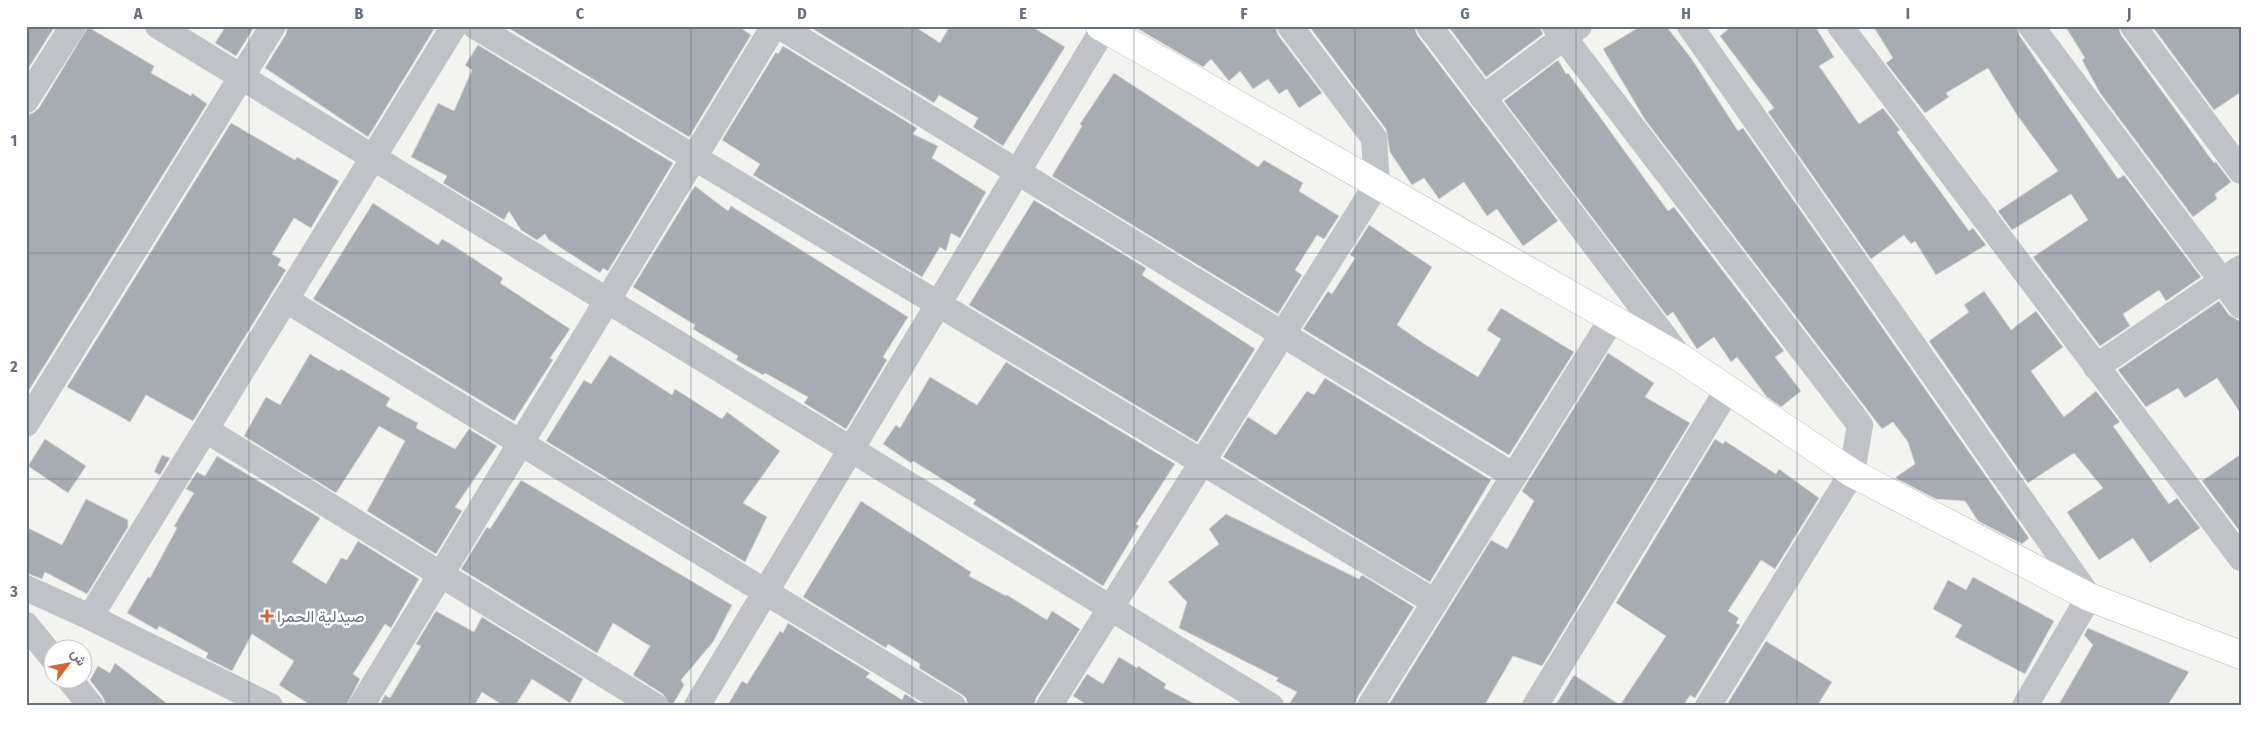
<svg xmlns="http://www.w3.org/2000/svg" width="2267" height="732" font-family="'Fira Sans Condensed',Vazirmatn,sans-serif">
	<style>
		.building { fill: #a6acb2; stroke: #d5d5d3 }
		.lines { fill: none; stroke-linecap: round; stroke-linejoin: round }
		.secondary-casing { stroke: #b2b6ba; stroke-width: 29 }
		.street { stroke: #bfc2c6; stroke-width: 26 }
		.secondary { stroke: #fff; stroke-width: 28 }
		.grid { fill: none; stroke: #65717f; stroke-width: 1; stroke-opacity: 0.55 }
		.poi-dot { fill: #d36631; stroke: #fff; stroke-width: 2 }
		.labels { text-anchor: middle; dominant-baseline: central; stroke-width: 5; stroke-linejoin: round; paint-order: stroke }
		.poi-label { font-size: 16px; fill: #65717f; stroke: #fff; text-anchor: start }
		.neatline { fill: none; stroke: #65717f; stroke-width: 2 }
		.grid-label { font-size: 16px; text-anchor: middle; font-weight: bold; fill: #65717f }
	</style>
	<rect width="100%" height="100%" fill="#f3f4f0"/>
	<g class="building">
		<path d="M26 26H55L26 72Z"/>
		<path d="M226 26H255L236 56 215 43Z"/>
		<path d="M288 26H436L368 137 265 68 286 34Z"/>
		<path d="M505 26H738L751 35 689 137Z"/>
		<path d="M808 26H914L940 43 950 26H1031L1065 47 1003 146 973 127 978 118 939 95 934 103Z"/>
		<path d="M1133 26H1275L1278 35 1322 93 1299 108 1287 89 1279 94 1268 79 1253 89 1240 71 1229 81 1211 59 1203 67Z"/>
		<path d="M1309 26H1414L1417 35 1558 221 1523 246 1497 209 1487 216 1464 182 1439 199 1424 178 1412 185 1390 152 1386 129Z"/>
		<path d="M1448 26H1539L1543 34 1486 77Z"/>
		<path d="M1641 26H1666L1691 58 1738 131 1743 128 2029 538 2022 544 1978 521 1965 501 1936 499 1897 479 1896 477 1915 464 1908 442 1893 422 1882 429 1646 121 1603 49Z"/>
		<path d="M1732 26H1815L1834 57 1819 66 1859 124 1883 108 1900 130 1897 132 1969 231 1973 228 1986 245 1936 275 1915 241 1911 244 1904 235 1871 259 1768 112 1774 108 1720 36Z"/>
		<path d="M1873 26H2016L2019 35 2118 179 2124 175 2201 277 2166 301 2159 290 2123 314 2130 326 2100 346 2033 257 2088 220 2071 194 2012 230 1998 211 2058 171 2017 115 1988 68 1946 93 1949 97 1925 113 1886 63 1893 58Z"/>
		<path d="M2065 26H2118L2121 35 2214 163 2216 162 2231 182 2215 194 2217 199 2193 217 2100 93 2082 60 2085 58Z"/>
		<path d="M2152 26H2241V92L2214 110Z"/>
		<path d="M88 27 154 66 151 73 191 96 192 93 207 104 26 395V115L33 113 39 108Z"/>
		<path d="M478 45 673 163 608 271 603 268 600 273 549 240 545 234 537 240 521 230 509 211 504 220 443 183 447 176 411 157 438 103 454 111 472 70 465 65Z"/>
		<path d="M783 46 917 128 913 134 938 146 932 158 986 192 960 238 951 233 946 251 940 247 922 277 753 175 760 164 722 140 776 52 778 54Z"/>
		<path d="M1558 60 1566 74 1568 73 1668 211 1674 207 1784 351 1775 357 1801 391 1781 407 1767 397 1737 357 1731 362 1714 337 1697 349 1673 312 1667 316 1504 101Z"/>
		<path d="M1114 73 1258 167 1264 160 1303 183 1299 191 1339 216 1324 239 1317 235 1295 270 1302 275 1278 314 1052 176 1082 126 1080 124Z"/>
		<path d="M231 123 295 160 297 157 339 181 311 228 294 218 272 254 281 259 278 265 286 270 193 421 146 395 130 422 67 387Z"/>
		<path d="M695 186 728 211 731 206 908 317 883 357 887 360 846 429 804 403 808 397 765 373 763 375 736 360 738 356 693 329 695 325 633 287Z"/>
		<path d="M1034 200 1146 268 1142 275 1255 349 1197 442 969 305Z"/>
		<path d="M373 203 438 245 442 239 451 244 503 278 500 283 570 329 550 358 553 360 514 421 313 299Z"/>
		<path d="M1369 225 1432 267 1397 325 1426 345 1478 377 1501 339 1487 330 1501 308 1574 352 1509 455 1303 329 1328 291 1332 294 1355 258 1350 255Z"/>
		<path d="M1984 291 2011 330 2036 311 2063 347 2031 371 2064 417 2096 391 2120 422 2113 426 2169 504 2177 498 2200 528 2150 563 2133 538 2099 560 2067 512 2103 488 2074 453 2028 483 1929 341 1969 312 1964 305Z"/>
		<path d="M2219 301 2229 315 2241 322V414L2217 378 2185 398 2178 388 2146 407 2118 370Z"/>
		<path d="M1608 353 1654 383 1645 397 1690 423 1542 666 1513 656 1484 706H1388L1491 540 1507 549 1534 501 1522 491Z"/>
		<path d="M310 354 339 371 341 369 390 398 386 406 418 423 416 428 455 449 469 429 497 446 455 507 462 511 436 554 367 511 405 441 379 426 336 493 244 436 266 397 280 405Z"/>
		<path d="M610 355 672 395 675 389 722 419 727 412 780 451 743 503 767 517 745 562 546 441 584 380 591 384Z"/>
		<path d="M1006 362 1175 464 1136 524 1139 526 1103 586 973 504 976 500 913 461 911 463 883 444 896 425 900 428 930 377 977 405Z"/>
		<path d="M1325 378 1491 480 1430 582 1223 457 1248 417 1276 435 1307 391 1314 395Z"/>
		<path d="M45 439 86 466 68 493 28 466Z"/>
		<path d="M1715 439 1723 444 1725 441 1776 474 1779 469 1819 498 1775 569 1761 560 1728 611 1739 618 1736 623 1740 625 1695 698 1690 695 1683 706H1555L1574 675 1620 705 1666 636 1616 603Z"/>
		<path d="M2241 454V533L2202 481Z"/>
		<path d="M162 455 170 458 160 475 154 472Z"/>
		<path d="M217 456 320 518 292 562 326 584 341 558 347 560 358 541 419 579 391 628 385 624 353 674 360 679 346 706H312L279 685 294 661 252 634 232 671 206 658 208 653 159 626 157 630 127 613 148 577 150 578 177 528 174 526 194 493 186 489 197 472 205 476Z"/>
		<path d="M521 480 732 605 713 642 681 680 684 685 672 706H670L663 694 633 675 650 646 613 623 597 653 461 569 487 527 490 529Z"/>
		<path d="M86 499 128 520V527L87 594 45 572 42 579 26 573V527L62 545Z"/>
		<path d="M861 501 971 572 969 576 1006 596 1007 595 1047 620 1052 611 1080 629 1036 698 1034 706H968L966 698 961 694 919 668 920 664 888 644 886 648 803 597Z"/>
		<path d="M1226 514 1359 579 1362 575 1414 607 1357 698 1355 706H1288L1297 692 1276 681 1278 678 1179 628 1187 602 1168 582 1219 544 1209 529Z"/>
		<path d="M1973 577 2054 621 2025 674 1955 637 1962 625 1933 609 1948 580 1966 590Z"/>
		<path d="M436 611 474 632 482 617 583 679 570 703 532 679 515 706H504L482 692 474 706H379L385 695 390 698 421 646 416 644Z"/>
		<path d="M788 623 870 673 866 677 902 700 905 694 924 706H727L742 681 747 684 780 631 783 633Z"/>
		<path d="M2088 628 2189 672 2167 706H2058L2093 645 2084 635Z"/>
		<path d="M1766 641 1832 682 1817 706H1726Z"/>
		<path d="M1119 657 1137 668 1138 666 1166 684 1164 688 1199 706H1089L1073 696 1087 674 1103 684Z"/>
		<path d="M115 663 170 706H106L103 697 90 680 98 666 110 673Z"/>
	</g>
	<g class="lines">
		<g class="secondary-casing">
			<path id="secondary" d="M1100 26 1679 357 1852 473 2089 597 2241 655"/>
		</g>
		<g class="street">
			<path d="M158 26 1271 706"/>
			<path d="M475 26 1435 602"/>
			<path d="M779 26 1514 476"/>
			<path d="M1429 26 1679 356"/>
			<path d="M1555 26 1860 425 1852 473 1708 706"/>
			<path d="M1690 26 2089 597 2025 706"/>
			<path d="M1840 26 2241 558"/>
			<path d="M2031 26 2241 306"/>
			<path d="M2133 26 2241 171"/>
			<path d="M1483 98 1579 26"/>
			<path d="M26 100 73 26"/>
			<path d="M286 300 953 706"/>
			<path d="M2096 367 2241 268"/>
			<path d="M26 424 273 26"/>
			<path d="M206 430 655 706"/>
			<path d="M26 588 90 617 270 706"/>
			<path d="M90 617 454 26"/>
			<path d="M26 625 52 657"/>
			<path d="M70 680 91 706"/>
			<path d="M361 706 774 26"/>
			<path d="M697 706 1104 28"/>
			<path d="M1049 706 1377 184 1374 138 1290 26"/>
			<path d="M1370 706 1612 319"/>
			<path d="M1535 706 1728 389"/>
		</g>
		<use href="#secondary" class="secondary"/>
	</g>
	<path class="grid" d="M249 26V706M470 26V706M691 26V706M912 26V706M1134 26V706M1355 26V706M1576 26V706M1797 26V706M2018 26V706M26 253H2241M26 479H2241"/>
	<path class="poi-dot" d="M264.5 608.5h5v5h5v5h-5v5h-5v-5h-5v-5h5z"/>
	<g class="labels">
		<g class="poi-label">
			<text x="277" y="616">صيدلية الحمرا</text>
		</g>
	</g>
	<rect width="2267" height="732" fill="none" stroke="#ffffff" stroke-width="55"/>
	<g transform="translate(68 664) rotate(58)"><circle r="24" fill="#ffffff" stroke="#c1c6cc"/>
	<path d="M0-4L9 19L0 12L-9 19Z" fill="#d36631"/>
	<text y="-8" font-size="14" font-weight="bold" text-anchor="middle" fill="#65717f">ش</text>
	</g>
	<rect x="28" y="28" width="2212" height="676" class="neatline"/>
	<g class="grid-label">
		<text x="138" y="19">A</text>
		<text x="359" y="19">B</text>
		<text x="580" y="19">C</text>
		<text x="802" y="19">D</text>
		<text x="1023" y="19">E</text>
		<text x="1244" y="19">F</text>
		<text x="1465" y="19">G</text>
		<text x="1686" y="19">H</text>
		<text x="1908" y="19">I</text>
		<text x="2129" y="19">J</text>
		<text x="14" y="146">1</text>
		<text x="14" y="372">2</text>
		<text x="14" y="597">3</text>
	</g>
</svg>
